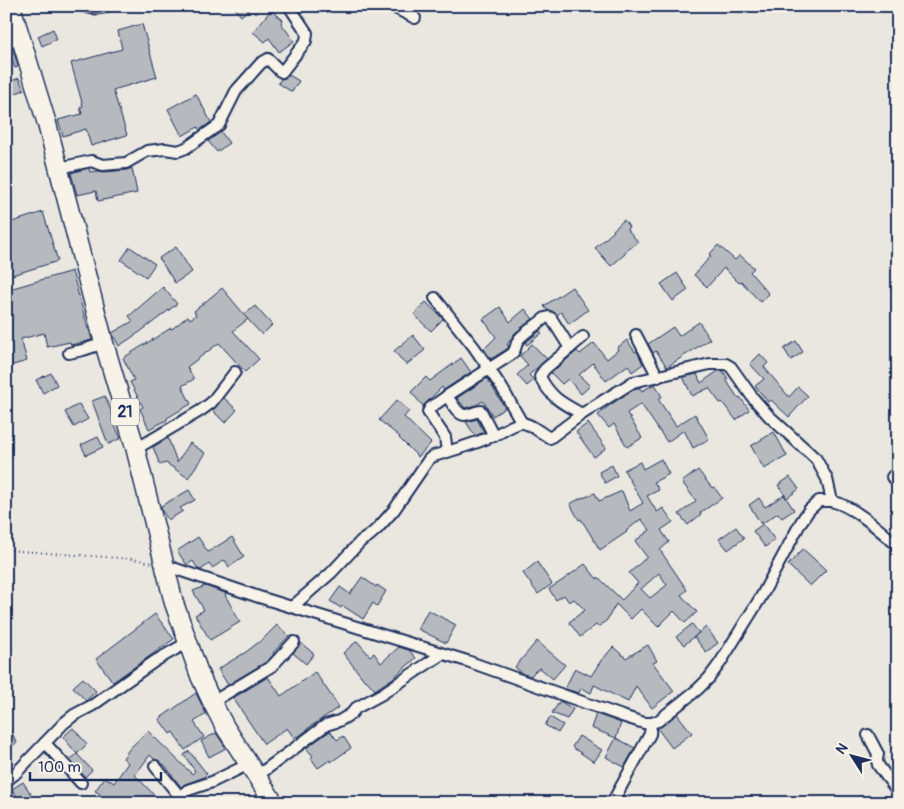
<svg xmlns="http://www.w3.org/2000/svg" width="904" height="809" font-family="Pangolin,sans-serif">
	<style>
		.building { fill: #b6babf; stroke: #1b2f5e; fill-rule: evenodd }
		.lines { fill: none; stroke-linecap: round; stroke-linejoin: round }
		.lane-casing { stroke: #1b2f5e; stroke-width: 9 }
		.street-casing { stroke: #1b2f5e; stroke-width: 14 }
		.highway-casing { stroke: #1b2f5e; stroke-width: 21 }
		.path { stroke: #1b2f5e; stroke-width: 2; stroke-dasharray: 1 4; stroke-linecap: butt }
		.lane { stroke: #f7f3e8; stroke-width: 5 }
		.street { stroke: #f7f3e8; stroke-width: 10 }
		.highway { stroke: #f7f3e8; stroke-width: 18 }
		.labels { text-anchor: middle; dominant-baseline: central; stroke-width: 4.5; stroke-linejoin: round; paint-order: stroke }
		.shield { fill: #f7f3e8; stroke: #5d6a87; stroke-width: 1 }
		.shield-label { font-size: 16px; font-weight: bold; fill: #1b2f5e }
	</style>
	<rect width="100%" height="100%" fill="#eae7e0"/>
	<filter id="ink" filterUnits="userSpaceOnUse"><feTurbulence type="fractalNoise" baseFrequency=".02" numOctaves="2"/><feDisplacementMap in="SourceGraphic" scale="10" xChannelSelector="R" yChannelSelector="G"/><feConvolveMatrix kernelMatrix="1 2 1 2 8 2 1 2 1" color-interpolation-filters="sRGB"/></filter>
	<g filter="url(#ink)">
		<g class="building">
			<path d="M233 6H253L241 16Z"/>
			<path d="M271 10 283 20 281 23 294 41 279 52 269 38 265 42 253 32Z"/>
			<path d="M142 24 157 77 113 90 127 135 91 146 86 129 63 136 58 120 82 114 80 107 83 106 71 63 122 49 118 31Z"/>
			<path d="M53 29 57 39 42 46 38 36Z"/>
			<path d="M13 49 18 67 15 68 9 50Z"/>
			<path d="M289 75 299 81 292 92 278 83 281 79 285 78Z"/>
			<path d="M19 78 24 90 6 97V83Z"/>
			<path d="M196 94 211 122 200 130 198 127 182 136 168 109Z"/>
			<path d="M221 132 229 143 217 152 208 141Z"/>
			<path d="M89 168 90 172 98 171 104 172 127 170 132 168 137 193 98 201 96 191 77 195 71 173Z"/>
			<path d="M43 212 58 261 9 276 6 267V224Z"/>
			<path d="M624 220 629 227 627 229 638 242 624 253 625 254 611 266 595 248 614 231 613 230Z"/>
			<path d="M718 245 735 260 740 255 754 268 750 272 769 294 760 302 741 281 739 283 724 268 707 287 694 275 711 256 709 255Z"/>
			<path d="M130 247 155 264 146 277 121 260Z"/>
			<path d="M176 247 192 272 175 283 159 258Z"/>
			<path d="M72 271 88 329H89L92 340 71 345 70 342 47 347 44 333 21 339 27 361 6 367V290Z"/>
			<path d="M677 273 688 290 673 301 661 284Z"/>
			<path d="M163 287 177 304 140 332 119 346 112 333 133 321 129 316Z"/>
			<path d="M572 287 588 310 569 324 561 312 557 315 552 311 547 310 544 306Z"/>
			<path d="M222 288 248 319 233 331 259 359 245 372 219 343 187 367 194 379 182 386 191 404 167 418V420L149 429 140 409 143 407 130 382 134 380 123 358 171 328 172 329 188 316 190 319 196 315 194 311Z"/>
			<path d="M426 302 443 319 431 331 414 315Z"/>
			<path d="M255 306 272 325 262 335 244 315Z"/>
			<path d="M500 307 510 322 525 309 533 319 514 334 507 345 509 346 507 349 491 359 484 349 496 337 483 319Z"/>
			<path d="M699 322 710 339 667 367 656 351 653 353 648 344 673 327 679 336Z"/>
			<path d="M540 331 542 333 527 345 525 343Z"/>
			<path d="M413 335 425 350 406 365 394 351Z"/>
			<path d="M627 340 635 352 637 351 643 364 632 372 628 365 606 381 593 363 579 375 590 386 581 394 568 379 562 384 551 373 577 351 580 354 594 343 607 359 618 350 617 348Z"/>
			<path d="M796 341 803 352 791 360 784 349Z"/>
			<path d="M532 344 547 359 529 375 534 380 527 386 517 375 528 365 520 356Z"/>
			<path d="M760 354 768 363 764 367 789 397 798 387 808 396 789 417 771 400 768 402 755 386 764 379 750 364Z"/>
			<path d="M461 358 471 372 444 390 442 387 423 406 411 392 426 377 430 381Z"/>
			<path d="M718 371H723L728 379 726 380 738 398 740 397 749 410 736 420 722 402 720 403 709 388 692 396 683 377 697 374 701 383Z"/>
			<path d="M51 373 57 385 43 393 36 380Z"/>
			<path d="M487 378 505 408 493 416 483 401 476 405 465 408 457 398Z"/>
			<path d="M655 384 662 397 658 399 676 426 695 414 709 439 693 448 684 430 667 442 641 404 627 413 642 438 627 447 614 424 609 428 598 415 610 405 636 388H640L642 391Z"/>
			<path d="M105 396 115 421 113 422 121 438 109 444H108L92 401Z"/>
			<path d="M224 398 237 410 225 423 212 410Z"/>
			<path d="M397 400 409 411 404 417 431 443 418 457 399 438 400 437 379 420Z"/>
			<path d="M79 404 88 419 74 427 65 412Z"/>
			<path d="M477 419 484 432 475 436 466 422Z"/>
			<path d="M588 423 606 448 594 457 576 432Z"/>
			<path d="M774 432 787 456 764 469 751 446Z"/>
			<path d="M98 437 103 447 86 455 81 445Z"/>
			<path d="M168 438 177 462 190 443 205 453 188 478 166 463 160 465 153 447Z"/>
			<path d="M661 459 669 474 654 482 659 490 647 496 657 512 663 508 673 522 661 530 669 542 660 550 687 590 681 595 697 612 685 623 674 611 658 627 641 609 631 619 616 604 607 620 598 627 596 625 580 637 569 622 585 610 574 599 569 602 564 595 556 600 549 589 563 580 585 564 597 579 598 577 622 600 638 583 629 573 647 557 635 541 650 530 641 519 626 531 627 532 600 550 581 519 579 520 570 504 583 497V498L595 493 599 501 622 491 630 511 643 503 624 470 640 462 643 469ZM659 573 667 585 650 598 641 589Z"/>
			<path d="M612 465 617 476 605 483 599 472Z"/>
			<path d="M698 470 712 488 714 487 722 498 700 513 701 514 688 525 679 514 696 501 682 482Z"/>
			<path d="M790 477 799 489 787 498 778 485Z"/>
			<path d="M189 490 195 500 180 508 183 511 168 520 162 511 161 506Z"/>
			<path d="M784 495 794 510 782 518 778 513 761 524 749 505 759 498 765 507Z"/>
			<path d="M763 524 775 540 765 547 753 531Z"/>
			<path d="M736 527 744 538 728 550 719 539Z"/>
			<path d="M198 537 208 552 232 537 244 557 229 567 225 560 212 568 209 564 201 570 198 569 193 561 187 565 177 551Z"/>
			<path d="M803 549 826 570 810 586 788 565Z"/>
			<path d="M537 562 552 584 538 594 523 573Z"/>
			<path d="M362 577 376 587 377 585 386 591 377 606 373 603 363 619 343 606 341 608 330 601 340 587 350 594Z"/>
			<path d="M205 586 225 593 226 594 225 595 240 622 210 640 195 615 204 610 193 591Z"/>
			<path d="M428 610 456 625 446 643 418 629Z"/>
			<path d="M155 614 174 639 113 682 96 659Z"/>
			<path d="M692 624 699 633 684 645 676 637Z"/>
			<path d="M277 625 289 636 273 653 274 654 268 661 228 685 218 669 246 652 263 639Z"/>
			<path d="M706 627 718 643 706 652 694 637Z"/>
			<path d="M357 641 370 656 374 653 381 663 399 647 409 650 416 658 393 678 375 690 366 680 365 681 343 653Z"/>
			<path d="M537 641 565 665 553 679 540 668 535 671 531 676 523 674 515 667Z"/>
			<path d="M301 643 314 654 306 664 293 653Z"/>
			<path d="M648 645 657 661 653 663 674 691 652 708 636 686 628 702 594 685 591 693 581 688 579 693 565 689 575 668 591 676 602 659H603L613 647 626 658Z"/>
			<path d="M315 672 339 707 307 729V730L298 737 297 736 294 738 287 728 264 744 233 698 268 677 281 696Z"/>
			<path d="M83 678 96 691 86 701 73 687Z"/>
			<path d="M196 693 206 714 194 722 204 737 185 750 173 732 170 734 159 719Z"/>
			<path d="M560 701 573 709 567 719 552 713Z"/>
			<path d="M596 714 621 723 616 738 591 728Z"/>
			<path d="M677 714 692 733 672 748 657 728 662 726Z"/>
			<path d="M550 717 563 725 558 733 545 725Z"/>
			<path d="M6 721 17 743 6 748Z"/>
			<path d="M73 728 87 744 77 754 63 737Z"/>
			<path d="M148 731 192 774 195 771 184 755 189 751 207 774 202 778 185 784 181 787 164 764 163 765 160 761 154 759 150 755 135 775 162 803H94L100 794 95 791 105 777 114 783 128 763 123 758 130 748Z"/>
			<path d="M330 731 337 740 343 736 351 748 331 762 330 760 318 768 311 758 313 756 306 748Z"/>
			<path d="M216 733 226 748 209 757 201 741Z"/>
			<path d="M579 736 602 750 594 762 572 747Z"/>
			<path d="M616 738 635 748 624 767 606 757Z"/>
			<path d="M77 754 92 770 85 777 70 760Z"/>
			<path d="M23 782 31 794 20 801 12 789Z"/>
		</g>
		<g class="lines">
			<g class="lane-casing">
				<path id="lane" d="M75 6C89 11 100 14 113 6"/>
			</g>
			<g class="street-casing">
				<g id="street">
					<path d="M395 6 397 9 415 18"/>
					<path d="M6 43 21 39"/>
					<path d="M64 167 91 161 103 165 126 163 147 151 165 149 178 151 186 148 219 125 236 91 261 63 268 59 280 71 282 72 306 41 307 33 289 6"/>
					<path d="M435 298 474 347 502 388 522 423"/>
					<path d="M636 335 658 377"/>
					<path d="M69 353 83 350 104 343"/>
					<path d="M447 396 512 354C517 349 515 344 519 339 525 332 538 324 545 318L549 317 551 318 570 348"/>
					<path d="M582 414C562 403 552 399 540 377L542 373 545 369 583 337"/>
					<path d="M141 446 200 411 211 403 235 372"/>
					<path d="M447 452 445 437 428 412 430 408 447 396C451 401 457 414 464 415 470 415 476 411 481 411L494 436"/>
					<path d="M892 477 898 471"/>
					<path d="M164 565 259 597 467 661 622 716 644 723H651L658 721 698 689 709 678 720 663 761 597 801 522 809 510 819 501C823 501 828 501 831 501 854 506 881 531 898 546"/>
					<path d="M292 607 331 573 361 541 369 536 378 528 394 510 429 459 434 456C456 449 480 443 501 432 507 429 515 423 522 423 530 423 542 434 550 438L582 414 633 382 710 364H726L731 367 753 398 769 416 816 459 827 479 832 501"/>
					<path d="M219 698 272 666 294 642"/>
					<path d="M868 735 878 754 877 760 878 765 898 792"/>
					<path d="M45 743 81 783"/>
					<path d="M155 766 181 798"/>
					<path d="M261 773 326 725 339 721 351 714 356 708 382 694 442 654"/>
					<path d="M6 781 15 774 64 723 74 715 93 705 155 661 190 641"/>
					<path d="M177 803 183 795 188 790 212 782 249 764"/>
					<path d="M612 803 650 734 651 723"/>
				</g>
			</g>
			<g class="highway-casing">
				<path id="highway" d="M11 6 47 124 104 343 135 447 174 603 200 676 212 702 225 727 274 803"/>
			</g>
			<path class="path" d="M6 550 133 559 152 563"/>
			<use href="#lane" class="lane"/>
			<use href="#street" class="street"/>
			<use href="#highway" class="highway"/>
		</g>
	</g>
	<g class="labels">
		<rect class="shield" x="111" y="398.5" width="28" height="27" rx="4"/>
		<g class="shield-label">
			<text x="125" y="412">21</text>
		</g>
	</g>
	<rect width="904" height="809" fill="none" stroke="#f7f3e8" stroke-width="25"/>
	<rect x="12" y="12" width="879" height="784" fill="none" stroke="#1b2f5e" stroke-width="2" filter="url(#ink)"/>
	<g transform="translate(852 756) rotate(306)" stroke="#f7f3e8" stroke-width="4" paint-order="stroke">
	<path d="M0-4L9 19L0 12L-9 19Z" fill="#1b2f5e"/>
	<text y="-8" font-size="14" font-weight="bold" text-anchor="middle" fill="#1b2f5e">N</text>
	</g>
	<path d="M30 772v8h131v-8" fill="none" stroke="#1b2f5e" stroke-width="2.5"/>
	<text x="38" y="772" font-size="15" fill="#1b2f5e" stroke="#f7f3e8" stroke-width="4" paint-order="stroke">100 m</text>
</svg>
